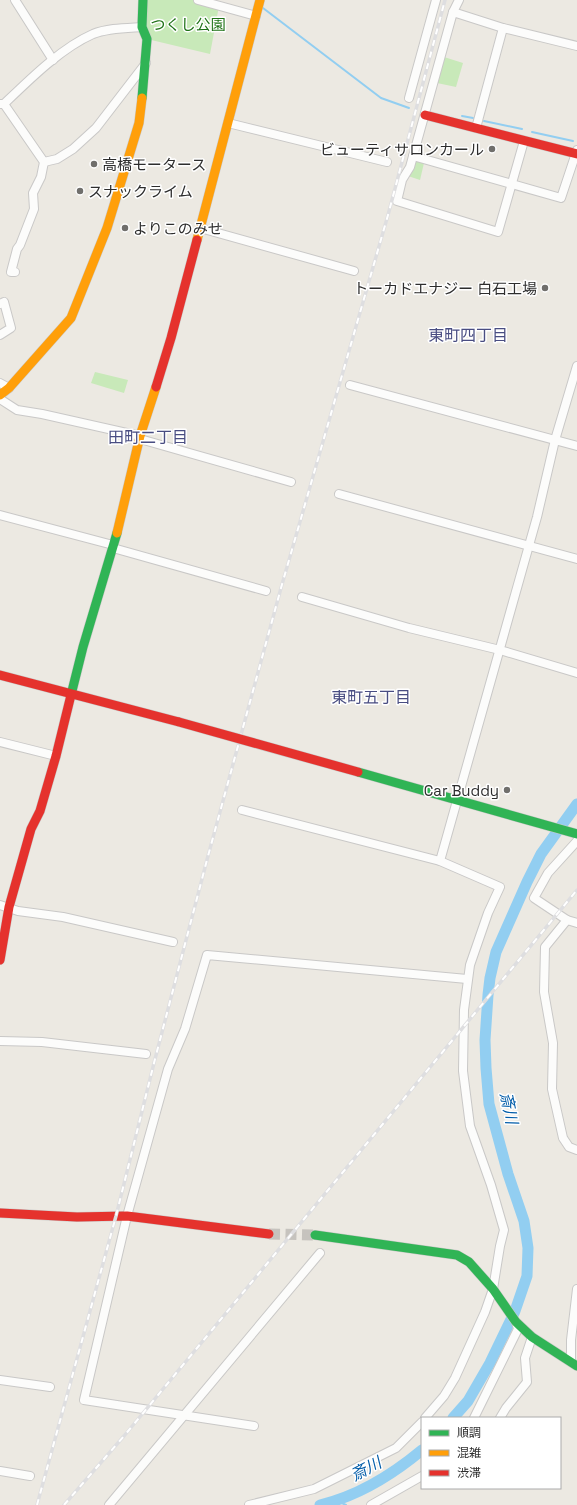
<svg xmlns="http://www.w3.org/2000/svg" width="577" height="1505" font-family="'Space Grotesk','Noto Sans JP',sans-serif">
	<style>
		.green { fill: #c8e9b9 }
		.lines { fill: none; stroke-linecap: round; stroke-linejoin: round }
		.stream { stroke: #92cef1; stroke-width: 2 }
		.river { stroke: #92cef1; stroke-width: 11 }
		.secondary-tunnel { stroke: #c6c3be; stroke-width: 11; stroke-dasharray: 11 5.5; stroke-linecap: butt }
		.street-casing { stroke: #c9c8c7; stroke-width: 10 }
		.fast-casing { stroke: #c9c8c7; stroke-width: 10 }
		.slow-casing { stroke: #c9c8c7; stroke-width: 10 }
		.jam-casing { stroke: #c9c8c7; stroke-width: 10 }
		.street { stroke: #fcfcfb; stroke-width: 8 }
		.fast { stroke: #30b455; stroke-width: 9 }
		.slow { stroke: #ff9f0a; stroke-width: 9 }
		.jam { stroke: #e5322d; stroke-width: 9 }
		.rail-casing { stroke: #dedee0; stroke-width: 3.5 }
		.rail { stroke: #fff; stroke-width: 2; stroke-dasharray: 6; stroke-linecap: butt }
		.jam-bridge-casing { stroke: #c9c8c7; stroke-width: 10; stroke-linecap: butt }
		.jam-bridge { stroke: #e5322d; stroke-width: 9 }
		.poi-dot { fill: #706f6c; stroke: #fff; stroke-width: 1.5 }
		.labels { text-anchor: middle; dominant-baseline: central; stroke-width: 3; stroke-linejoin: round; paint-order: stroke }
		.park-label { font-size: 15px; fill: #1e7116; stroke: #fff }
		.poi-label { font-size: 15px; fill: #2d2d2d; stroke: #fff; text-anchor: end }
		.neighbourhood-label { font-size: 16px; fill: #494d82; stroke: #fff }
		.water-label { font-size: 16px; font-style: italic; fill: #045eaa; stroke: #fff }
	</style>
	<rect width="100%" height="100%" fill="#ece9e2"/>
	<g class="green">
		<path d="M143 0H198L219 6 210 54 147 39Z"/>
		<path d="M444 57 463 63 456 87 437 83Z"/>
		<path d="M414 160 424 163 420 180 408 176Z"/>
		<path d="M95 372 128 380 124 393 91 383Z"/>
	</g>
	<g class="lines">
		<g class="stream">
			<path d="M263 8 381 98 409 108"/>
			<path d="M462 116 473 118"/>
			<path d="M484 121 522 129"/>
			<path d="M532 132 573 141"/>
			<path d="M337 1501 346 1505"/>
		</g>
		<g class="river">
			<path d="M453 1418 468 1401 490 1363 515 1311 527 1276 528 1248 524 1221 508 1174 489 1104 486 1068 485 1040 488 995 490 978 496 952 527 882 541 854 577 804"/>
			<path d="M320 1505C358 1496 392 1475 422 1450"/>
		</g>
		<path class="secondary-tunnel" d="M269 1234 315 1235"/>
		<g class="street-casing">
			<g id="street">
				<path d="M15 0 53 60"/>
				<path d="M198 0 256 16"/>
				<path d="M453 12 459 0"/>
				<path d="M409 98 436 0"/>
				<path d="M0 104H4C29 80 61 48 93 34 108 28 126 28 142 27"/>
				<path d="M4 104 44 162 41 177 33 193 34 209 20 245 17 249 11 272H15"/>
				<path d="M228 123 387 162"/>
				<path d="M476 128 503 28"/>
				<path d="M524 141 498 232 397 201 402 180 410 167 453 12 503 28 577 46"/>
				<path d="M413 156 561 198 577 150"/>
				<path d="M44 162 57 159 73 149 96 128 146 63"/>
				<path d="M200 228 354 271"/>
				<path d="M0 304 4 302 11 328 0 335"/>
				<path d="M0 383 9 388"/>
				<path d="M350 385 577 446"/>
				<path d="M0 399 17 410 42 414 140 436"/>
				<path d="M140 439 291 482"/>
				<path d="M339 494 577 559"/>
				<path d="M0 515 113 545"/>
				<path d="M113 548 266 591"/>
				<path d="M302 597 409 628 500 650 577 673"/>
				<path d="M0 742 56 756"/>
				<path d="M242 810 440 861 500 887 488 913 470 965 464 1010 463 1071 470 1126 491 1185 504 1230 500 1246 493 1289 485 1312 455 1378 444 1396 425 1418"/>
				<path d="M577 841 548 873 534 898 567 920 577 923"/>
				<path d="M440 861 537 517 555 440 577 366"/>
				<path d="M0 905 18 911 63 917 173 942"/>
				<path d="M567 920 545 947 544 992 553 1043 552 1089 563 1138 569 1147 577 1150"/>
				<path d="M0 1041 42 1042 146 1054"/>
				<path d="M571 1361V1340L577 1289"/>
				<path d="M0 1380 50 1387"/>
				<path d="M474 1418 518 1329 516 1322"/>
				<path d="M500 1418 506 1408 527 1382 525 1358 532 1337"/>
				<path d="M254 1426 84 1400 127 1216 168 1069 185 1029 207 955 467 979"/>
				<path d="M0 1471 30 1476"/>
				<path d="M109 1505 320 1253"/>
				<path d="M249 1505 314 1489 396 1448 422 1422"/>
				<path d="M371 1505 422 1476"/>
			</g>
		</g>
		<g class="fast-casing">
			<g id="fast">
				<path d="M142 98 147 39 142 27 143 0"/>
				<path d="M71 695 83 647 117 533"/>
				<path d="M358 772 577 834"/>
				<path d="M315 1235 457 1255 469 1262 493 1289 516 1322 532 1337 577 1366"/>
			</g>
		</g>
		<g class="slow-casing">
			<g id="slow">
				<path d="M197 240 260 0"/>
				<path d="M0 395 9 388 71 318 107 228 139 123 142 98"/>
				<path d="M117 533 140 436 156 387"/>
			</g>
		</g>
		<g class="jam-casing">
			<g id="jam">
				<path d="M425 115 577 154"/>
				<path d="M156 387 171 338 197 240"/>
				<path d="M0 675 179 722"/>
				<path d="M0 960 9 907 31 829 40 811 56 756 71 695"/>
				<path d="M0 1213 77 1217 127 1216 269 1234"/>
			</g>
		</g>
		<use href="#street" class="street"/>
		<use href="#fast" class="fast"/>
		<use href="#slow" class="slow"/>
		<use href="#jam" class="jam"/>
		<g class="rail-casing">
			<g id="rail">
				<path d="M37 1505 116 1216 155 1059 208 856 281 588 388 215 445 0"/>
				<path d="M64 1505 124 1436 577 890"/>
			</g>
		</g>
		<use href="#rail" class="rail"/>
		<g class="jam-bridge-casing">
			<path id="jam-bridge" d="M179 722 358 772"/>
		</g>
		<use href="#jam-bridge" class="jam-bridge"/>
	</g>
	<g class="poi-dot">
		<circle cx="492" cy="149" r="4"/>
		<circle cx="94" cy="164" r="4"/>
		<circle cx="80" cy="191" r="4"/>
		<circle cx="125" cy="228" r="4"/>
		<circle cx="545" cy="288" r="4"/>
		<circle cx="507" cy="790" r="4"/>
	</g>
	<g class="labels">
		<g class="park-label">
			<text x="188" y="24">つくし公園</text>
		</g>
		<g class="poi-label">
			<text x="484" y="149">ビューティサロンカール</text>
			<text x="102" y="164" text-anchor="start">高橋モータース</text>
			<text x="88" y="191" text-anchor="start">スナックライム</text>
			<text x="133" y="228" text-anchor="start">よりこのみせ</text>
			<text x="537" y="288">トーカドエナジー 白石工場</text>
			<text x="499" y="790">Car Buddy</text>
		</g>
		<g class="neighbourhood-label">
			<text x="468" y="335">東町四丁目</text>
			<text x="148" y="437">田町二丁目</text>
			<text x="371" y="697">東町五丁目</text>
		</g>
		<g class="water-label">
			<text transform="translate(509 1108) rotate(78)">斎川</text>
			<text transform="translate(366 1469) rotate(-28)">斎川</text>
		</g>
	</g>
	<rect x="421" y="1417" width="140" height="72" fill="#ffffff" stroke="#ababab"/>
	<rect x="429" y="1430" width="20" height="6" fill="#30b455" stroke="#ababab"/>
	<text x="457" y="1437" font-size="12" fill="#2d2d2d">順調</text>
	<rect x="429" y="1450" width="20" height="6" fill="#ff9f0a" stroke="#ababab"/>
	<text x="457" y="1457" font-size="12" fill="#2d2d2d">混雑</text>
	<rect x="429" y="1470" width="20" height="6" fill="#e5322d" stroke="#ababab"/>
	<text x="457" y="1477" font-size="12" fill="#2d2d2d">渋滞</text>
</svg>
